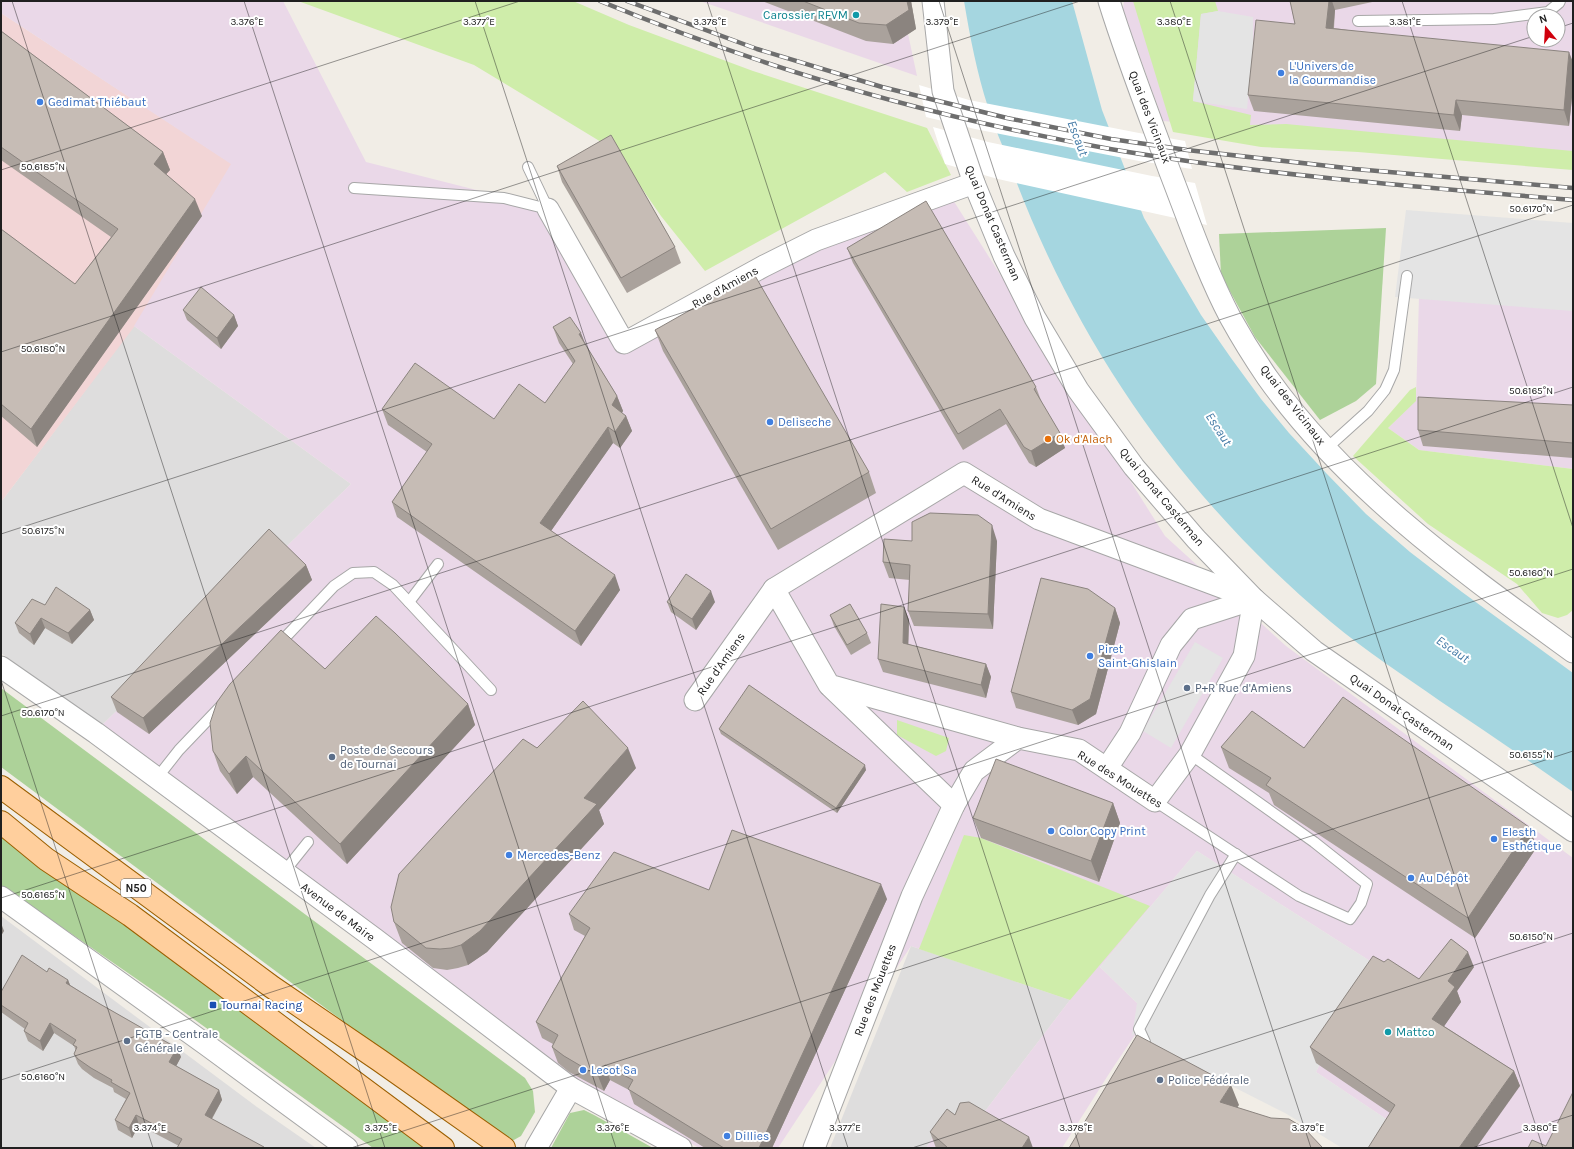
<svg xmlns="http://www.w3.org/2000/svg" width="1574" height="1149" font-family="Karla,sans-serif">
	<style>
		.residential { fill: #dedddd }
		.commercial { fill: #f2d5d6 }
		.industrial { fill: #ead8e8; fill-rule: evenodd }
		.grass { fill: #cfedaa }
		.forest { fill: #add299 }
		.parking { fill: #e4e4e4 }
		.water { fill: #a5d6e0 }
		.pier { fill: #fff }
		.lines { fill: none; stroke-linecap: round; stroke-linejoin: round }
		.service-casing { stroke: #a7a7a7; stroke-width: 12 }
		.minor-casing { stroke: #a7a7a7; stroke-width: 23 }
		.primary-casing { stroke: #9c5f00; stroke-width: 24 }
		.service { stroke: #fff; stroke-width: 10 }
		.minor { stroke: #fff; stroke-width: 21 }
		.primary { stroke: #ffcf9d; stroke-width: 22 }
		.rail-casing { stroke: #6e6e6e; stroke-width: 4.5 }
		.rail { stroke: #fff; stroke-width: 3; stroke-dasharray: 9; stroke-linecap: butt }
		.wall { fill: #aaa29c }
		.shaded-wall { fill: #8b847f }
		.building { fill: #c6bcb5; stroke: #8b847f }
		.ticks { fill: none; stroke: #202020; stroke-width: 1; stroke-opacity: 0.45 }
		.culture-dot { fill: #0f9aa8; stroke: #fff; stroke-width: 1.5 }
		.shop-dot { fill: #3f7fe0; stroke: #fff; stroke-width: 1.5 }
		.food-dot { fill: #e8710a; stroke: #fff; stroke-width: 1.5 }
		.service-dot { fill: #5c6f8a; stroke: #fff; stroke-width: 1.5 }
		.transit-dot { fill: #1a4fb4; stroke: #fff; stroke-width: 1.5 }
		.labels { text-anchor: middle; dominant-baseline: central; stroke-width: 4; stroke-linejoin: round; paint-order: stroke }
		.shield { fill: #fff; stroke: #636363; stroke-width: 1 }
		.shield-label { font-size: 11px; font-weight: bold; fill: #202020 }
		.culture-label { font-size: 12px; fill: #0d838f; stroke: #fff; text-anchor: end }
		.shop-label { font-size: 12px; fill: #366cbe; stroke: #fff; text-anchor: start }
		.street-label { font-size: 12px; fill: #202020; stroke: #fff }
		.food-label { font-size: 12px; fill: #c56008; stroke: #fff; text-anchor: start }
		.service-label { font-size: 12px; fill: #4e5e75; stroke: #fff; text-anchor: start }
		.transit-label { font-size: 12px; fill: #164399; stroke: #fff; text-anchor: start }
		.water-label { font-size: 13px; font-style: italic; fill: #4279a5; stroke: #fff }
		.ticks-label { font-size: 10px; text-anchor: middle; fill: #202020; stroke: #fff; stroke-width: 4; stroke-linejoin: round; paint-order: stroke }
	</style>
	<rect width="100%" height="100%" fill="#f1ede6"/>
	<g class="residential">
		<path d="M134 326 351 484 102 725 1 653V502Z"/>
		<path d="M1 916 257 1107 316 1148H1Z"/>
		<path d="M911 946 1070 1000 976 1123 941 1124 926 1148H830Z"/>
	</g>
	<path class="commercial" d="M1 13 232 164 201 239 1 502Z"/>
	<g class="industrial">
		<path d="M1 1H283L366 162 539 206 624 343 764 266 948 192 1165 536 1286 646 1573 858V1148H1376L1386 1119 1316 1072 1370 961 1197 851 1100 967 1137 1003 1139 1029 1112 1069 1062 1148H926L941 1124 976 1123 1070 1000 911 946 778 1148H699L576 1079 102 725 351 484 134 326 231 164 1 13Z"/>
		<path d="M700 1H901L917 76Z"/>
		<path d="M1124 1H1573V156L1163 121 1127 21 1123 9ZM1534 16H1558V40H1534Z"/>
		<path d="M1419 297 1573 309V469L1419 450 1388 428 1416 400Z"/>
	</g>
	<g class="grass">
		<path d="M298 1H573L629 25 753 71 927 128 951 175 907 192 885 172 705 271 661 216 616 151 474 65Z"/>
		<path d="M1133 1H1215L1218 11 1201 14 1193 101 1251 115 1250 125 1286 124 1573 151V170L1358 152 1261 147 1173 132Z"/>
		<path d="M1416 387V401L1388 428 1419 450 1573 469V610L1567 615 1558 618 1542 613 1517 584 1428 524 1353 456 1410 390Z"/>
		<path d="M897 720 949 738 946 751 936 756 897 735Z"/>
		<path d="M964 835 981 838 1150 906 1070 1000 919 949Z"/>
	</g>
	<g class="forest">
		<path d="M1386 228 1376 384 1356 401 1320 420 1255 337 1221 275 1219 234Z"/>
		<path d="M1 688 525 1078 533 1091 535 1112 521 1136 512 1141 503 1140 1 767Z"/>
		<path d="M1 835 147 940 425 1148H373L177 1007 1 885Z"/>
		<path d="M584 1110 594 1115 653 1148H551L570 1113Z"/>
	</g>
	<g class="parking">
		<path d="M1218 11 1253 17V47L1247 109 1193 101 1201 14Z"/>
		<path d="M1406 210 1573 223V311L1395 297Z"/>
		<path d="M1195 642 1223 658 1171 748 1143 731Z"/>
		<path d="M1197 851 1370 961 1316 1072 1386 1119 1376 1148H1342L1285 1113 1145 1042 1139 1029 1132 1036 1137 1003 1100 967Z"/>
	</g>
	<path class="water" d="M964 1H1072L1102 110 1144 218 1201 315 1231 358 1261 399 1289 433 1327 474 1366 514 1410 552 1462 592 1573 673V792C1529 761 1485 731 1440 701 1403 675 1366 651 1331 622 1184 499 1076 345 1010 165 1003 146 994 127 988 107 977 73 970 37 964 1Z"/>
	<g class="pier">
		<path d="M919 85 969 100 1139 133 1185 141 1192 169 1139 161 975 129 926 117Z"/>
		<path d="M933 127 988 142 1152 176 1195 183 1207 225 998 179 945 164Z"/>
	</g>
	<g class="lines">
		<g class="service-casing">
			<g id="service">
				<path d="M1358 21 1494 19 1548 12 1559 3 1560 1"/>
				<path d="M528 167 548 209"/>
				<path d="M354 188 504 198 548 209"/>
				<path d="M1327 448 1368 411 1385 390 1394 370 1407 276"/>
				<path d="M409 602 438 564"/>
				<path d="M278 645 334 586 353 573 374 572 393 585 491 690"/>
				<path d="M157 778 179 750 222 705"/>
				<path d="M1155 801 1299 896 1350 919 1361 903 1367 884 1314 842 1190 754"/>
				<path d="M284 872 308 842"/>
				<path d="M1145 1042 1139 1029 1210 895 1236 854"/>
			</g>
		</g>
		<g class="minor-casing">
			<g id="minor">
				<path d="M933 1 943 91 974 183 1004 256 1035 318 1078 390 1134 467 1196 539 1254 599 1314 651 1573 831"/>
				<path d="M1109 1C1127 59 1149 115 1170 172 1189 221 1206 271 1230 317 1241 337 1254 358 1267 377 1347 490 1463 572 1573 652"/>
				<path d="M548 209 624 343 764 266 816 240 974 183"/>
				<path d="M774 589 829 685 1018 738"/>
				<path d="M1 667 96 733 375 939 571 1088 681 1148"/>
				<path d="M831 687 954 805"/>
				<path d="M695 700 774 589 964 473 1039 519 1248 597"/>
				<path d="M1107 768 1130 733 1171 645 1192 619 1254 599"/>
				<path d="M1 897 208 1046 347 1148"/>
				<path d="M536 1148 571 1088"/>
				<path d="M814 1148 912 896 954 805 974 771 1018 738 1079 750 1155 801 1190 754 1244 656 1254 599"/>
			</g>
		</g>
		<g class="primary-casing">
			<g id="primary">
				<path d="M1 787 272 987 379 1060 504 1148"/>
				<path d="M1 822 46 859 130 915 443 1148"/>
			</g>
		</g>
		<use href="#service" class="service"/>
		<use href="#minor" class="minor"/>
		<use href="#primary" class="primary"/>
		<g class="rail-casing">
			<g id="rail">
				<path d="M600 1C764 69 935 118 1110 149 1263 175 1418 187 1573 200"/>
				<path d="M627 1 757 49 882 87 1007 118 1111 139 1187 150 1355 169 1573 188"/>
			</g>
		</g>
		<use href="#rail" class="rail"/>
	</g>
	<g class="wall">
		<path d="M762 1H911L916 29 893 44 866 41Z"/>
		<path d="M1290 1H1377L1335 10 1334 28 1573 62V88L1569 126 1462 115 1460 131 1254 111 1248 95 1295 24Z"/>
		<path d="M1 31 163 152 170 170 166 174 202 216 37 447 1 416V229L75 284 111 237 1 160Z"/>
		<path d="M557 166 675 247 681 263 627 293 562 182Z"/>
		<path d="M847 248 1036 387 1042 403 1065 448 1036 467 1029 463 1006 424 963 450 853 263Z"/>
		<path d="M183 310 234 315 238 326 221 349 187 320Z"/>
		<path d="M553 327 584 342 617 396 623 411 622 413 626 416 632 431 620 448 613 443 551 531 620 590 581 646 397 517 392 502 427 452 388 425 382 409 494 419 545 403 573 364 559 343Z"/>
		<path d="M655 330 869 472 876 493 778 550 663 351Z"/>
		<path d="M1573 405V458L1423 446 1418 430Z"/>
		<path d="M912 541H997L993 629 914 626 908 611 910 580 889 578 883 562Z"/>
		<path d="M306 565 312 580 149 734 117 712 111 697Z"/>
		<path d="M667 602H715L696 630 671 612Z"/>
		<path d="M45 605 90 610 94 620 72 644 45 628 34 645 19 633 15 623Z"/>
		<path d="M904 607 909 620 908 644 986 664 991 677 986 698 883 672 878 659Z"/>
		<path d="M1115 608 1120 623 1096 714 1078 725 1016 708 1011 692Z"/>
		<path d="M830 615 867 633 871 643 851 655 834 626Z"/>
		<path d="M325 669 468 704 475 725 347 864 253 777 237 794 220 771 213 751Z"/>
		<path d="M719 729 866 770 837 813 721 734Z"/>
		<path d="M1221 747 1304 748 1537 847 1475 938 1274 805 1269 793 1229 768Z"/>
		<path d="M537 748 636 768 599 810 604 824 487 952 468 965 458 968 447 970 433 968 402 943 394 922Z"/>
		<path d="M1113 803 1120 823 1099 882 981 838 973 818Z"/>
		<path d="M709 890 887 899 772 1148H705L634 1104 629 1090 610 1080 604 1091 569 1072 558 1063 552 1047 553 1044 542 1038 536 1022 585 936 574 930 569 914Z"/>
		<path d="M1384 962 1419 979 1474 967 1457 991 1461 1002 1444 1026 1514 1071 1520 1086 1390 1113 1316 1063 1310 1047Z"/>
		<path d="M47 972 68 980 70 985 100 1004 177 1048 181 1057 176 1066 219 1090 222 1100 212 1119 179 1146 139 1125 132 1138 118 1130 115 1120 126 1099 114 1092 113 1088 94 1078 82 1069 78 1064 74 1054 76 1051 74 1046 54 1033 43 1051 28 1041 24 1031 25 1029 1 1012V992Z"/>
		<path d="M955 1115 1033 1148H936L930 1132Z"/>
	</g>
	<g class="shaded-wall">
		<path d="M907 1H911L916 29 893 44 886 25Z"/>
		<path d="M1329 1H1332L1335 10 1332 43 1326 28Z"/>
		<path d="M1569 52 1573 62V88L1569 126 1564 110Z"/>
		<path d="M1456 100 1462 115 1460 131 1454 115Z"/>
		<path d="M163 152 170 170 160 181 154 164Z"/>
		<path d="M195 199 202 216 37 447 31 429Z"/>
		<path d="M234 315 238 326 221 349 217 338Z"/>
		<path d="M581 333 587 348 579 334Z"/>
		<path d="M617 396 623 411 617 420 612 405Z"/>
		<path d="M626 416 632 431 620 448 615 432Z"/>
		<path d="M608 427 613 443 546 538 540 523Z"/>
		<path d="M1060 433 1065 448 1036 467 1031 451Z"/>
		<path d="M992 525 997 541 993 629 988 614Z"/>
		<path d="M306 565 312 580 149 734 143 718Z"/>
		<path d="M615 575 620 590 581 646 575 631Z"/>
		<path d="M711 591 715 602 696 630 692 619Z"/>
		<path d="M904 607 909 620 908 656 903 643Z"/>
		<path d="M1115 608 1120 623 1096 714 1078 725 1072 710Z"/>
		<path d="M90 610 94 620 72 644 68 633Z"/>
		<path d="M41 618 45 628 34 645 30 634Z"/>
		<path d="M986 664 991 677 986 698 981 685Z"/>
		<path d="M468 704 475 725 347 864 340 844Z"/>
		<path d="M628 748 636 768 599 810 604 824 487 952 468 965 461 945 584 798Z"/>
		<path d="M246 756 253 777 237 794 229 774Z"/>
		<path d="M865 765 866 770 837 813 836 808Z"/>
		<path d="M1113 803 1120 823 1099 882 1091 861Z"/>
		<path d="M1529 827 1537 847 1475 938 1468 918Z"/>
		<path d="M881 884 887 899 772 1148H759Z"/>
		<path d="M1 923 4 931 1 936Z"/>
		<path d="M1468 952 1474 967 1457 991 1461 1002 1438 1035 1432 1019 1448 981Z"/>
		<path d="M68 980 72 990 66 983Z"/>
		<path d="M50 1023 54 1033 43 1051 40 1041Z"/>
		<path d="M177 1048 181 1057 173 1072 169 1062Z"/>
		<path d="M605 1065 610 1080 604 1091 598 1076Z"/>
		<path d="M1514 1071 1520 1086 1476 1148H1459Z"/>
		<path d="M1231 1085 1239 1105 1227 1122 1220 1102Z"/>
		<path d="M219 1090 222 1100 208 1125 205 1115Z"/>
		<path d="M136 1115 139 1125 132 1138 129 1128Z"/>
		<path d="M1029 1137 1033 1148H1022Z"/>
	</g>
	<g class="building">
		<path d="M803 1H907L909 10 886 25 859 23Z"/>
		<path d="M1290 1H1329L1326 28 1569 52 1564 110 1456 100 1454 115 1248 95 1256 20 1295 24Z"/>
		<path d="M1 31 163 152 154 164 195 199 31 429 1 404V229L75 284 118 229 1 147Z"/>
		<path d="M611 135 675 247 621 278 557 166Z"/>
		<path d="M926 201 1036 387 1034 389 1060 433 1031 451 1024 447 1000 409 958 434 847 248Z"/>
		<path d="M754 274 869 472 771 529 655 330Z"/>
		<path d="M201 287 234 315 217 338 183 310Z"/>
		<path d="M570 317 581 333 579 334 617 396 612 405 626 416 615 432 608 427 540 523 615 575 575 631 392 502 432 444 382 409 415 363 494 419 519 384 545 403 575 361 553 327Z"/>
		<path d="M1418 397 1573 405V443L1418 430Z"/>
		<path d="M930 513 978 515 992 525 988 614 908 611 910 565 883 562 884 539 912 541V522Z"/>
		<path d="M269 529 306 565 143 718 111 697Z"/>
		<path d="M686 574 711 591 692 619 667 602Z"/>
		<path d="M1041 578 1088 589 1115 608 1090 699 1072 710 1011 692Z"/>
		<path d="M56 587 90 610 68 633 41 618 30 634 15 623 32 599 45 605Z"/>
		<path d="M850 604 867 633 847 645 830 615Z"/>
		<path d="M881 604 904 607 903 643 986 664 981 685 878 659Z"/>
		<path d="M376 616 395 633 468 704 340 844 246 756 229 774 213 751 210 723 217 702 230 684 281 630 325 669Z"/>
		<path d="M749 685 865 765 836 808 719 729Z"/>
		<path d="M1343 697 1529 827 1468 918 1275 791 1266 785 1271 778 1221 747 1252 711 1304 748Z"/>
		<path d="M583 701 628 748 584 798 597 804 480 931 461 945 451 948 440 949 426 948 394 922 391 907 399 874 523 739 537 748Z"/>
		<path d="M996 759 1113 803 1091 861 973 818Z"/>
		<path d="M732 830 881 884 759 1148H724L628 1089 633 1080 605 1065 598 1076 564 1056 552 1047 558 1035 536 1022 590 928 569 914 614 852 709 890Z"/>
		<path d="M1451 939 1468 952 1448 981 1455 987 1432 1019 1514 1071 1459 1148H1368L1395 1105 1310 1047 1373 956 1384 962 1388 959 1419 979Z"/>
		<path d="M22 955 47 972 49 968 68 980 66 983 100 1004 177 1048 169 1062 219 1090 205 1115 264 1147 263 1148H177L182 1139 136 1115 129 1128 115 1120 130 1093 111 1082 112 1080 91 1068 78 1059 74 1054 77 1047 73 1045 76 1040 50 1023 40 1041 24 1031 28 1023 1 1005V992Z"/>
		<path d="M1137 1035 1231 1085 1220 1102 1271 1118 1289 1119 1304 1128 1322 1147V1148H1069Z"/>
		<path d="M1573 1092V1148H1528L1532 1140 1546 1146Z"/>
		<path d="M969 1102 1029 1137 1022 1148H948L930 1132 947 1109 955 1115 960 1103Z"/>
	</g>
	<path class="ticks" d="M12 1 385 1148M244 1 616 1148M475 1 848 1148M707 1 1080 1148M939 1 1311 1148M1170 1 1543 1148M1402 1 1573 528M1558 28 1573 23M1 170 520 1M1 352 1080 1M1 534 1534 36M1 680 153 1148M1 716 1573 205M1 898 1573 387M1 1080 1573 569M351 1148 1573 751M912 1148 1573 933M1472 1148 1573 1115"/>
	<g class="culture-dot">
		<circle cx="856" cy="15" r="4"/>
		<circle cx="1388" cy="1032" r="4"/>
	</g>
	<g class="shop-dot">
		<circle cx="1281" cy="73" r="4"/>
		<circle cx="40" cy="102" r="4"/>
		<circle cx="770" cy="422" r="4"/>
		<circle cx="1090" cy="656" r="4"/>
		<circle cx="1051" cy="831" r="4"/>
		<circle cx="1494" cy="839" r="4"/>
		<circle cx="509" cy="855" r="4"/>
		<circle cx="1411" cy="878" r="4"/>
		<circle cx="583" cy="1070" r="4"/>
		<circle cx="727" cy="1136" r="4"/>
	</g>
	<circle class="food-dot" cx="1048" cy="439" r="4"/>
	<g class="service-dot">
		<circle cx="1187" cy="688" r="4"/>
		<circle cx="332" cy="757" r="4"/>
		<circle cx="127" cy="1041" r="4"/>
		<circle cx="1160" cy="1080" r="4"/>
	</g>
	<rect class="transit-dot" x="209" y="1001" width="8" height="8" rx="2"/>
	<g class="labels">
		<rect class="shield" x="121" y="879" width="30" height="18" rx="3"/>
		<g class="shield-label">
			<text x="136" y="888">N50</text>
		</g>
		<g class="culture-label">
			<text x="848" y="15">Carossier RFVM</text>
			<text x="1396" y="1032" text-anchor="start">Mattco</text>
		</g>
		<g class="shop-label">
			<text x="1289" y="66">L'Univers de<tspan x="1289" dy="14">la Gourmandise</tspan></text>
			<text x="48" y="102">Gedimat Thiébaut</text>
			<text x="778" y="422">Deliseche</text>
			<text x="1098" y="649">Piret<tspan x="1098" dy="14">Saint-Ghislain</tspan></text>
			<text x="1059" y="831">Color Copy Print</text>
			<text x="1502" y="832">Elesth<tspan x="1502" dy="14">Esthétique</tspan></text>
			<text x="517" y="855">Mercedes-Benz</text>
			<text x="1419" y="878">Au Dépôt</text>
			<text x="591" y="1070">Lecot Sa</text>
			<text x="735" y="1136">Dillies</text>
		</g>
		<g class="street-label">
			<text transform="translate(1150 117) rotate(69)">Quai des Vicinaux</text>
			<text transform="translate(993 223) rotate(67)">Quai Donat Casterman</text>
			<text transform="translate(725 287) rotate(-29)">Rue d'Amiens</text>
			<text transform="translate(1293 405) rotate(52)">Quai des Vicinaux</text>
			<text transform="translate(1162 497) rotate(50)">Quai Donat Casterman</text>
			<text transform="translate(1004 498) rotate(32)">Rue d'Amiens</text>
			<text transform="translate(721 664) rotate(-55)">Rue d'Amiens</text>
			<text transform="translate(1402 712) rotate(35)">Quai Donat Casterman</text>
			<text transform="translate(1120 779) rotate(32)">Rue des Mouettes</text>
			<text transform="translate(338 912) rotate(37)">Avenue de Maire</text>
			<text transform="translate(875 990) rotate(-69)">Rue des Mouettes</text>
		</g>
		<g class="food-label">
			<text x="1056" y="439">Ok d'Alach</text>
		</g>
		<g class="service-label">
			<text x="1195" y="688">P+R Rue d'Amiens</text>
			<text x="340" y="750">Poste de Secours<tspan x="340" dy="14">de Tournai</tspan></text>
			<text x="135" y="1034">FGTB - Centrale<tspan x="135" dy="14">Générale</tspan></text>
			<text x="1168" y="1080">Police Fédérale</text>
		</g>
		<g class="transit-label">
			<text x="221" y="1005">Tournai Racing</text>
		</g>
		<g class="water-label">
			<text transform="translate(1078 138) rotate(69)">Escaut</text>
			<text transform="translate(1219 429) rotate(57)">Escaut</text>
			<text transform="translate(1453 649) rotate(35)">Escaut</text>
		</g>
	</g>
	<g class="ticks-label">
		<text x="247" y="25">3.376°E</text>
		<text x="479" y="25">3.377°E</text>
		<text x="710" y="25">3.378°E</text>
		<text x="942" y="25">3.379°E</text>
		<text x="1174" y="25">3.380°E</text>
		<text x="1405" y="25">3.381°E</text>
		<text x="43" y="170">50.6185°N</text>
		<text x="1531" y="212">50.6170°N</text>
		<text x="43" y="352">50.6180°N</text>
		<text x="1531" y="394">50.6165°N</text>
		<text x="43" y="534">50.6175°N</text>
		<text x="1531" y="576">50.6160°N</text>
		<text x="43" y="716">50.6170°N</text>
		<text x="1531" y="758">50.6155°N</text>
		<text x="43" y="898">50.6165°N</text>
		<text x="1531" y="940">50.6150°N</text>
		<text x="43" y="1080">50.6160°N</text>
		<text x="150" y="1131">3.374°E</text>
		<text x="381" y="1131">3.375°E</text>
		<text x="613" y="1131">3.376°E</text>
		<text x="845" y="1131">3.377°E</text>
		<text x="1076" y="1131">3.378°E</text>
		<text x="1308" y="1131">3.379°E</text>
		<text x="1540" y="1131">3.380°E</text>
	</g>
	<rect width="1574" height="1149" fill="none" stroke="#202020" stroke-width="4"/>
	<g transform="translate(1546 28) rotate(342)"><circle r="19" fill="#ffffff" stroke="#a6a6a6"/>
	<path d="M0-3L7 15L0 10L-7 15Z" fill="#d0000d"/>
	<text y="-6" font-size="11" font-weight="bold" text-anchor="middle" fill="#202020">N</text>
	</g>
</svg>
